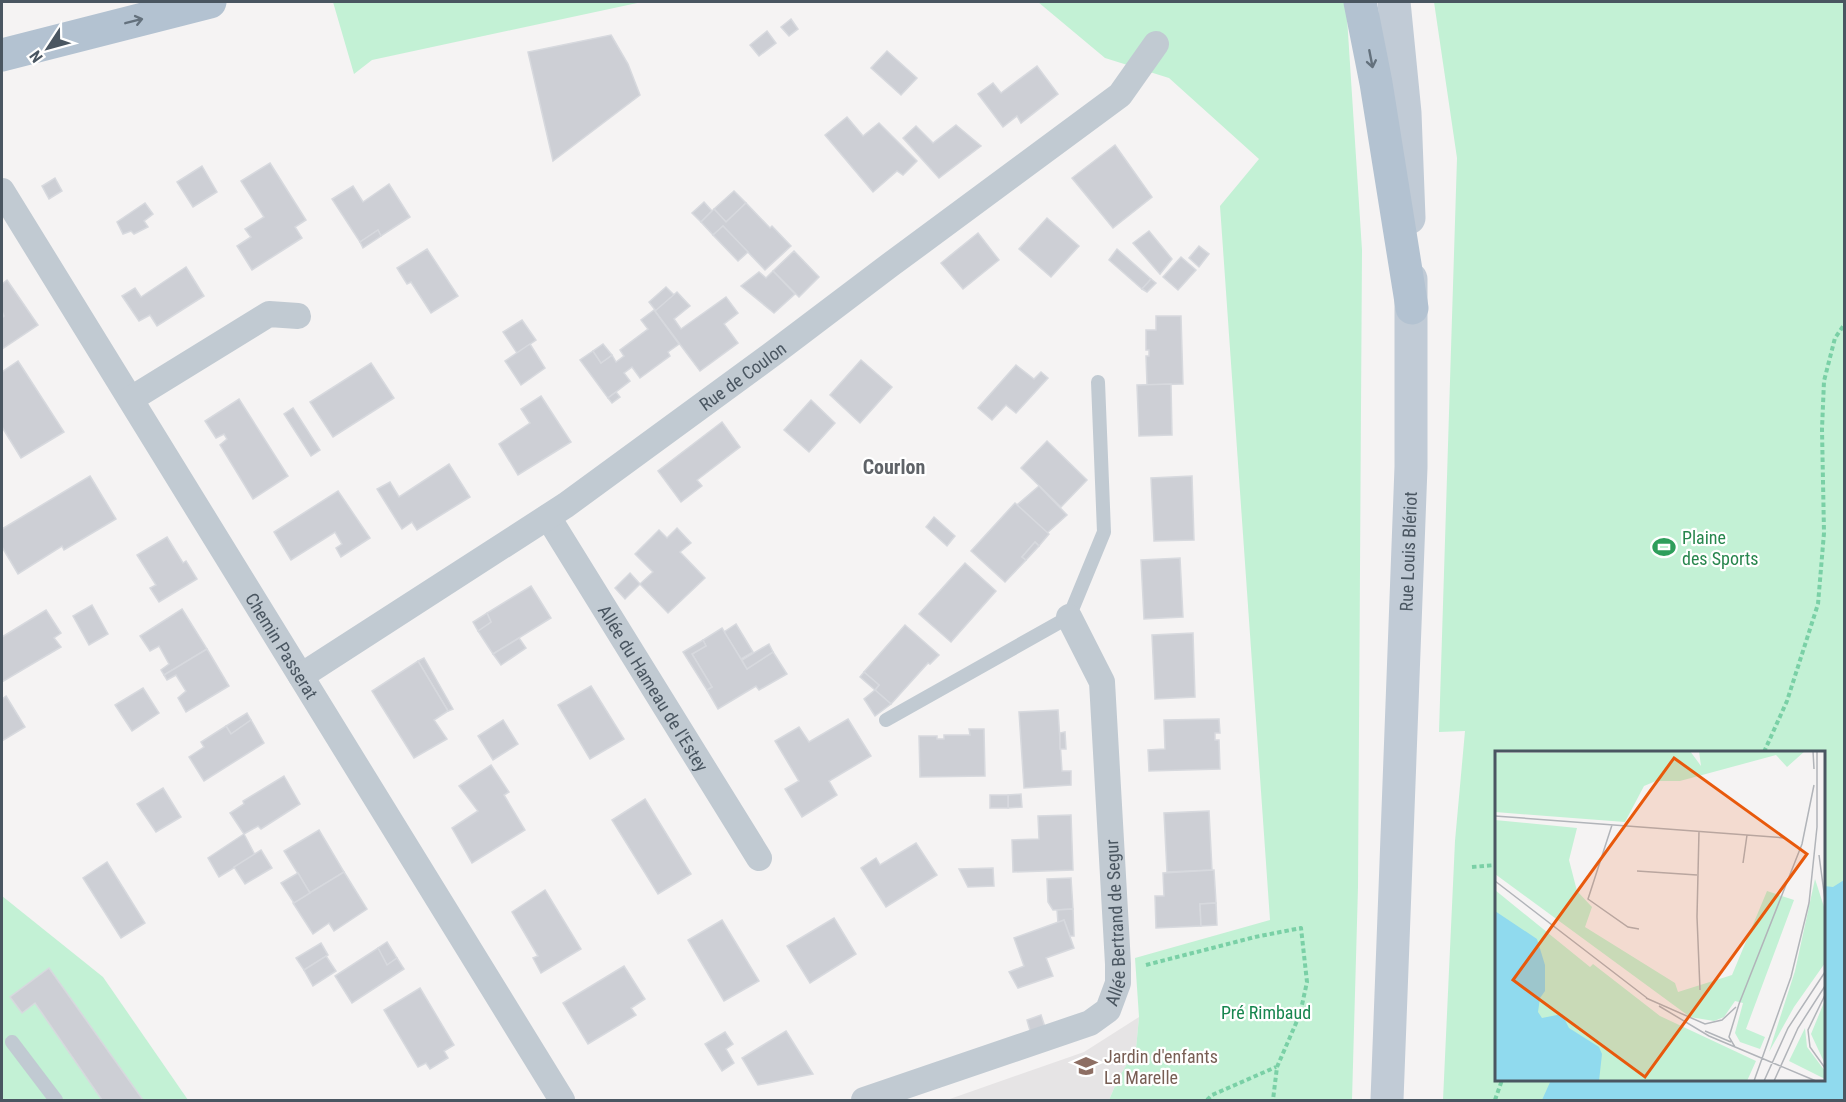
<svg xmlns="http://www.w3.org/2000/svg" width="1846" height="1102" font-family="'Roboto Condensed',sans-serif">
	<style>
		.education { fill: #e6e4e5 }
		.green { fill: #c3f1d5; fill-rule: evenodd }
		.water { fill: #90daee }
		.building { fill: #cdcfd5; stroke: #d7d9de; stroke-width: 1.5 }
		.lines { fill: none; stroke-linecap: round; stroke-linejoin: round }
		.path { stroke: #7ad0a6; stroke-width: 4; stroke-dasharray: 4.5 3; stroke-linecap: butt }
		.lane { stroke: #c1cad2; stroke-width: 14 }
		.street { stroke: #c1cad2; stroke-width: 26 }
		.secondary { stroke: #c1cbd6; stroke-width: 33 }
		.primary { stroke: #b3c2d1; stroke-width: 33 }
		.oneway { stroke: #64717d }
		.labels { text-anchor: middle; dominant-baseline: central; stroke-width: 4.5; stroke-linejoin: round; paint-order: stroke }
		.street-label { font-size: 18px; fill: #4a5661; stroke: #fff }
		.leisure-label { font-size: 18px; fill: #27864d; stroke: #fff; text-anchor: start }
		.park-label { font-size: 18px; fill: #17864f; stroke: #fff }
		.education-label { font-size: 18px; fill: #785e54; stroke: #fff; text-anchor: start }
		.neighbourhood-label { font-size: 20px; font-weight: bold; fill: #5f6368; stroke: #fff }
		.inset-road { fill: none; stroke: #b1b4b9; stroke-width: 1.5 }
		.view { fill: #e8590c; fill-opacity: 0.15; stroke: #e8590c; stroke-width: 3 }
		.inset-edge { fill: none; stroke: #4a5661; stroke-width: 3 }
	</style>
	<rect width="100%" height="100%" fill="#f5f3f3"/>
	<path class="education" d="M1139 1017 1136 1049 1118 1079 1109 1100H947L1084 1052Z"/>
	<g class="green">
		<path d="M333 2H642L372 60 354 74Z"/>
		<path d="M1038 2H1346L1362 250 1358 887 1352 1100H1109L1118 1079 1136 1049 1139 1017 1135 958 1270 920 1220 206 1259 159 1169 78 1105 58Z"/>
		<path d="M1434 2H1844V1100H1443L1455 841 1465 731 1439 732 1457 158ZM1496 752H1824V1080H1496Z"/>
		<path d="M2 896 103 977 188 1100H2Z"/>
	</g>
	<path class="water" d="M1844 880V1100H1542L1551 1080H1824V886L1833 887Z"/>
	<g class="building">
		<path d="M791 19 798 29 789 36 781 27Z"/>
		<path d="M767 31 776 43 759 56 750 45Z"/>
		<path d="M611 35 628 64 640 95 553 161 528 52Z"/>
		<path d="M887 51 917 78 901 95 871 68Z"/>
		<path d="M1037 66 1058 94 1021 123 1017 116 1003 127 978 94 993 83 1001 93Z"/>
		<path d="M847 117 863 136 879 123 917 161 903 175 897 171 873 192 825 135Z"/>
		<path d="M956 125 981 146 939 178 903 138 916 126 933 143Z"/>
		<path d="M1115 145 1152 197 1113 228 1072 178Z"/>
		<path d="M270 163 306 220 295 227 302 238 252 270 237 246 251 237 245 229 264 217 241 181Z"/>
		<path d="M202 166 217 192 193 207 177 182Z"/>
		<path d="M55 178 62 191 49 199 42 186Z"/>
		<path d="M389 184 410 217 381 236 378 230 360 242 332 199 353 186 363 202Z"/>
		<path d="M734 191 746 203 726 222 714 209Z"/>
		<path d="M704 202 712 211 701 222 692 213Z"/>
		<path d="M145 203 153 214 144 221 148 227 134 234 131 231 123 234 117 222Z"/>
		<path d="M746 203 770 228 772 226 791 246 765 270 723 226 713 235 701 222 714 209 726 222Z"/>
		<path d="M1047 218 1079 246 1051 277 1019 249Z"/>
		<path d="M723 226 748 252 738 261 713 235Z"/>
		<path d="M378 230 381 236 363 248 360 242Z"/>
		<path d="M1149 231 1172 259 1160 274 1133 243Z"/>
		<path d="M978 233 999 260 963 289 941 263Z"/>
		<path d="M1199 246 1209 254 1199 267 1189 258Z"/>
		<path d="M427 249 458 296 431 313 411 282 407 284 397 268Z"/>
		<path d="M1117 249 1151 279 1142 289 1109 260Z"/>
		<path d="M794 251 819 277 799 297 773 271Z"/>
		<path d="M1181 257 1196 270 1178 290 1163 277Z"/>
		<path d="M186 267 204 296 157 326 150 315 139 321 122 296 135 288 141 297Z"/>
		<path d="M773 271 795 294 774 313 741 286 759 272 766 278Z"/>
		<path d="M1151 279 1156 283 1147 292 1142 289Z"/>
		<path d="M7 280 38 325 2 349V318L4 316 2 311V284Z"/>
		<path d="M666 287 674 295 656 311 649 302Z"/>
		<path d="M677 292 690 306 674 319 681 329 726 297 738 313 724 324 738 343 700 371 655 311Z"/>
		<path d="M654 310 679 344 668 352 670 356 640 378 632 367 624 373 630 381 608 398 580 360 593 351 601 363 612 355 616 362 624 356 620 350 648 329 641 320Z"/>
		<path d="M1156 316H1181L1183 384 1147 385 1146 356H1149V350H1146V330H1156Z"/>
		<path d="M522 320 536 340 517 353 503 332Z"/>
		<path d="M530 344 545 368 521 385 505 361Z"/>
		<path d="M603 344 612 355 601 363 593 351Z"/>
		<path d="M861 360 892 387 860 423 830 395Z"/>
		<path d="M18 361 64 432 21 458 2 427V372Z"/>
		<path d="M371 363 394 398 333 437 310 402Z"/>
		<path d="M1016 365 1034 379 1041 372 1048 378 1016 413 1006 405 992 420 978 408Z"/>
		<path d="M1171 384 1172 435 1139 436 1137 385Z"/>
		<path d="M616 392 620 397 612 403 608 398Z"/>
		<path d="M541 396 571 442 518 475 499 444 530 423 521 409Z"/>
		<path d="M239 399 288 476 253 499 220 445 227 439 224 434 216 438 205 421Z"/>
		<path d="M811 400 835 423 809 452 784 430Z"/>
		<path d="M293 408 320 450 311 456 284 414Z"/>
		<path d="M722 422 740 447 697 480 702 486 681 502 658 471Z"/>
		<path d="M1047 441 1087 480 1061 507 1021 468Z"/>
		<path d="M449 464 470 497 417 530 412 522 402 529 377 489 390 482 399 497Z"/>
		<path d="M90 476 116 519 64 550 62 546 18 574 2 547V529Z"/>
		<path d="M1192 476 1194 540 1154 541 1151 478Z"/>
		<path d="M1039 486 1067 515 1047 533 1017 505Z"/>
		<path d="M338 491 370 538 341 557 336 548 342 544 335 532 291 560 274 532Z"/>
		<path d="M1015 503 1049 534 1039 546 1035 542 1022 557 1026 560 1005 582 971 551Z"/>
		<path d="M934 517 955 536 947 546 926 527Z"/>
		<path d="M677 528 691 543 680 552 705 578 668 613 640 584 653 572 635 554 659 530 667 538Z"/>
		<path d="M167 537 183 563 186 561 197 579 159 602 150 588 156 585 137 555Z"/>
		<path d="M1035 542 1039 546 1026 560 1022 557Z"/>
		<path d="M1180 558 1183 617 1144 619 1141 560Z"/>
		<path d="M965 563 996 591 951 642 919 614Z"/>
		<path d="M630 573 640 584 625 599 615 588Z"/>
		<path d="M531 586 551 618 493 654 478 631 491 622 487 613Z"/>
		<path d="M92 605 108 634 89 645 73 616Z"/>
		<path d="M182 609 207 649 164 675 161 670 169 664 159 646 150 651 140 636Z"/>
		<path d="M46 610 61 633 54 638 61 647 2 682V637Z"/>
		<path d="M487 613 491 622 478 631 473 622Z"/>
		<path d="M736 624 753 652 741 659 724 632Z"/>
		<path d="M905 625 939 655 930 664 928 663 891 704 875 690 879 685 864 672Z"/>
		<path d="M722 628 747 669 773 652 787 674 759 690 756 686 718 709 707 690 712 687 692 654 706 646 703 640Z"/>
		<path d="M1193 633 1195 697 1155 699 1152 635Z"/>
		<path d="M519 638 526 648 501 665 493 654Z"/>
		<path d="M703 640 706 646 692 654 712 687 707 690 683 652Z"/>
		<path d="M769 644 773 652 747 669 742 660Z"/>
		<path d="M207 649 229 686 186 712 178 698 186 691 176 675 167 680 164 675Z"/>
		<path d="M424 658 453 709 448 711 418 661Z"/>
		<path d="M418 661 448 711 434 720 447 739 414 758 372 691Z"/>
		<path d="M864 672 879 685 875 690 860 677Z"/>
		<path d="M591 686 624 739 590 759 558 705Z"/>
		<path d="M143 688 159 713 132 731 115 705Z"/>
		<path d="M875 690 891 704 875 716 864 699Z"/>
		<path d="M6 696 25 727 2 741V699Z"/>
		<path d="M1058 710 1062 771H1071V785L1024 788 1019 712Z"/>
		<path d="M247 713 251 720 231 734 226 726Z"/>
		<path d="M848 719 871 756 829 781 837 795 802 817 785 789 799 781 775 741 799 727 809 742Z"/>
		<path d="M1219 719 1220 733H1215V740H1219L1220 769 1149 771 1148 750 1165 749 1164 720Z"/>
		<path d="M251 720 264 743 204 781 189 757 204 747 201 742 226 726 231 734Z"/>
		<path d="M503 720 518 744 493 760 478 736Z"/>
		<path d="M969 729H984L985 776 920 777 919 736H937V739H944V735H970Z"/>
		<path d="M1065 732 1066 749H1060V733Z"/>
		<path d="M491 765 509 792 504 795 525 830 472 863 452 828 478 811 459 786Z"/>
		<path d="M284 776 300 804 261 829 258 826 244 834 230 813 244 804 243 801Z"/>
		<path d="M163 788 181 817 156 832 137 804Z"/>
		<path d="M1021 794 1022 807 1008 808V795Z"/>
		<rect x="990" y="795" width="18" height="13"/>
		<path d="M645 799 691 874 658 894 612 820Z"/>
		<path d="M1209 811 1212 870 1167 872 1164 813Z"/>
		<path d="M1071 815 1073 870 1013 872 1012 840 1039 839 1038 816Z"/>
		<path d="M319 830 344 872 310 893 284 851Z"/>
		<path d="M244 834 255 855 219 877 208 858Z"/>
		<path d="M916 843 937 875 886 907 861 868 876 858 880 865Z"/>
		<path d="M261 850 272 868 245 884 234 867Z"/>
		<path d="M107 862 145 923 121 938 83 878Z"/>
		<path d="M993 868 994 886 968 887 959 869Z"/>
		<path d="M1214 870 1216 903 1200 904 1201 926 1156 928 1155 896H1164L1163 873Z"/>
		<path d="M344 872 367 909 334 931 329 923 313 934 293 903Z"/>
		<path d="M298 873 310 893 294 903 281 883Z"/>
		<path d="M1071 878 1073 909 1053 910 1048 902 1047 879Z"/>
		<path d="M545 890 581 949 541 973 533 958 538 956 512 912Z"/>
		<path d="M1216 903 1217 925 1201 926 1200 904Z"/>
		<path d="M1073 909 1074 936H1070L1064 920 1058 923 1057 910Z"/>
		<path d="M834 918 856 954 810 983 787 946Z"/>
		<path d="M722 920 759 981 724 1001 688 940Z"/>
		<path d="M1064 920 1074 948 1046 958 1053 976 1018 988 1009 972 1024 966 1014 938Z"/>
		<path d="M387 942 397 958 387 965 378 948Z"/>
		<path d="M321 943 328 955 304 970 296 958Z"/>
		<path d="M378 948 387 965 397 958 404 969 352 1003 335 976Z"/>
		<path d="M326 956 336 971 313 986 304 970Z"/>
		<path d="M624 966 645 999 631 1008 636 1015 588 1044 563 1003Z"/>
		<path d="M49 968 143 1100H102L35 1003 22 1013 10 997Z"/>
		<path d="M420 988 454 1045 444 1051 448 1058 430 1069 426 1063 418 1067 384 1010Z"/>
		<path d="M1041 1015 1046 1030 1031 1034 1027 1020Z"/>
		<path d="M786 1031 813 1074 758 1085 742 1058Z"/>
		<path d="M725 1032 733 1044 726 1049 734 1063 722 1071 705 1044Z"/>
	</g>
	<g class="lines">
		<g class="path">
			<path d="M1764 752 1787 701 1818 604 1824 533 1822 429 1824 381 1835 338 1844 325"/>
			<path d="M1472 867 1496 865"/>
			<path d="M1146 965 1255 937 1301 928 1307 982 1300 1014 1277 1067 1273 1100"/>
			<path d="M1207 1100 1212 1095 1276 1067"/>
			<path d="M1495 1100 1502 1080"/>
		</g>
		<g class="lane">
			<path d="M886 720 1069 617 1104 532 1098 382"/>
			<path d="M12 1042 56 1100"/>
		</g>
		<g class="street">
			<path id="s1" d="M2 191 562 1100"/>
			<path d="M131 399 269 314 298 316"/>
			<path id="s2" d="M548 517 759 858"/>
			<path id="s3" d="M301 676 566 505 775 352 890 265 1120 95 1156 44"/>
			<path id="s4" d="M864 1100 1090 1023 1108 1010 1118 983V964L1102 682 1069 617"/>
		</g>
		<g class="secondary">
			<path d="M1394 2 1405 113 1409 218"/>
			<path id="s5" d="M1387 1100 1411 467V279"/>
		</g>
		<g class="primary">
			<path d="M1360 2 1376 83 1412 308"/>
			<path d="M2 55 210 2"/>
		</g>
	</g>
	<defs><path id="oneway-shaft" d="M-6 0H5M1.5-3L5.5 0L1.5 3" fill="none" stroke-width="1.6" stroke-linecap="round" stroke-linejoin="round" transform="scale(1.5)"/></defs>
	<g class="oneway">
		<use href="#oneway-shaft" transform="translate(134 21) rotate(-14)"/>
		<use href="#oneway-shaft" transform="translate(1371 59) rotate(79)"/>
	</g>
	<defs>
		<g id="stadium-bare" transform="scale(1.8)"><path d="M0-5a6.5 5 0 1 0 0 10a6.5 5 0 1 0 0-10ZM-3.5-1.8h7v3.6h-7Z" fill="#2e9e5b" stroke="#fff" stroke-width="2.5" paint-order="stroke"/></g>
		<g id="school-bare" transform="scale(1.8)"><path d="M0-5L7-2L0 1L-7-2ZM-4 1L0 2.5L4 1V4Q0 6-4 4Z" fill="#8d6e63" stroke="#fff" stroke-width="2.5" paint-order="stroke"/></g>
	</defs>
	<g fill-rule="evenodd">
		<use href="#stadium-bare" x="1664" y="547"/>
		<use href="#school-bare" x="1086" y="1066"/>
	</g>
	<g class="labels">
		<g class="street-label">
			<text stroke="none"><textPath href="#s3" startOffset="534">Rue de Coulon</textPath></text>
			<text stroke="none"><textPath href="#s5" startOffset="549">Rue Louis Blériot</textPath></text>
			<text stroke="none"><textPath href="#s1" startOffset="534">Chemin Passerat</textPath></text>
			<text stroke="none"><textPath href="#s2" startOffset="201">Allée du Hameau de l'Estey</textPath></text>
			<text stroke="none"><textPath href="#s4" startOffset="350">Allée Bertrand de Segur</textPath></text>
		</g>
		<g class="leisure-label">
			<text x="1682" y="537">Plaine<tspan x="1682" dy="21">des Sports</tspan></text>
		</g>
		<g class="park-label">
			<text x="1266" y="1012">Pré Rimbaud</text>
		</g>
		<g class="education-label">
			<text x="1104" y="1056">Jardin d'enfants<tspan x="1104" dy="21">La Marelle</tspan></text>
		</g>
		<g class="neighbourhood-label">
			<text x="894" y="467">Courlon</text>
		</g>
	</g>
	<g transform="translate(1495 751)">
		<rect width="330" height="330" fill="#f5f3f3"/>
		<path d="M195 0 206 15 204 0H310L292 16 281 4 185 30H161L149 35 130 71 0 61V2ZM0 69 82 77 74 109 82 140 97 156 90 176 180 232 183 241 237 224 272 140 299 149 251 278 270 286 265 298 245 291 240 282 248 252 240 250 229 266 219 270 195 266 0 123ZM320 128 330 159V212L299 256 274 301 300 220ZM0 139 95 216 98 213 165 265 261 310 252 330H0ZM330 249V313L316 283ZM310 277 312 296 330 320V328L294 310Z" fill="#c3f1d5"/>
		<path d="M0 160 42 188 50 214V240L45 247 43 261 47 267 67 263 74 277 104 296 107 303 104 330H0Z" fill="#90daee"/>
		<path class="inset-road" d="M318 0 319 18M0 65 290 87M117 74 93 148 133 176 144 178M204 80 202 166 205 239M330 99V118M324 104 330 149M248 112 252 84M142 120 202 124M0 130 152 247M330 244 313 279 315 296 330 317M151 247 210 273 227 269 241 256M164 255 214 285 321 330M210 280 236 291M240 296 234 286 244 253 307 93 319 34M259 330 296 226 314 152 322 76V0M269 330 293 277 330 221M279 330 303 277 330 235"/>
		<path class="view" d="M179 7 312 103 150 326 18 229Z"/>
		<rect width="330" height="330" class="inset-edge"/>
	</g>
	<rect width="1846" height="1102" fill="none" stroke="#4a5661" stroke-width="6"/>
	<g transform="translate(48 48) rotate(234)" stroke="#ffffff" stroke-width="4.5" paint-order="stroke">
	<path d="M0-4.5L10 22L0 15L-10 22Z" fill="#4a5661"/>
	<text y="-9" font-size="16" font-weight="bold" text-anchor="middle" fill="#4a5661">N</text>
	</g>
</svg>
